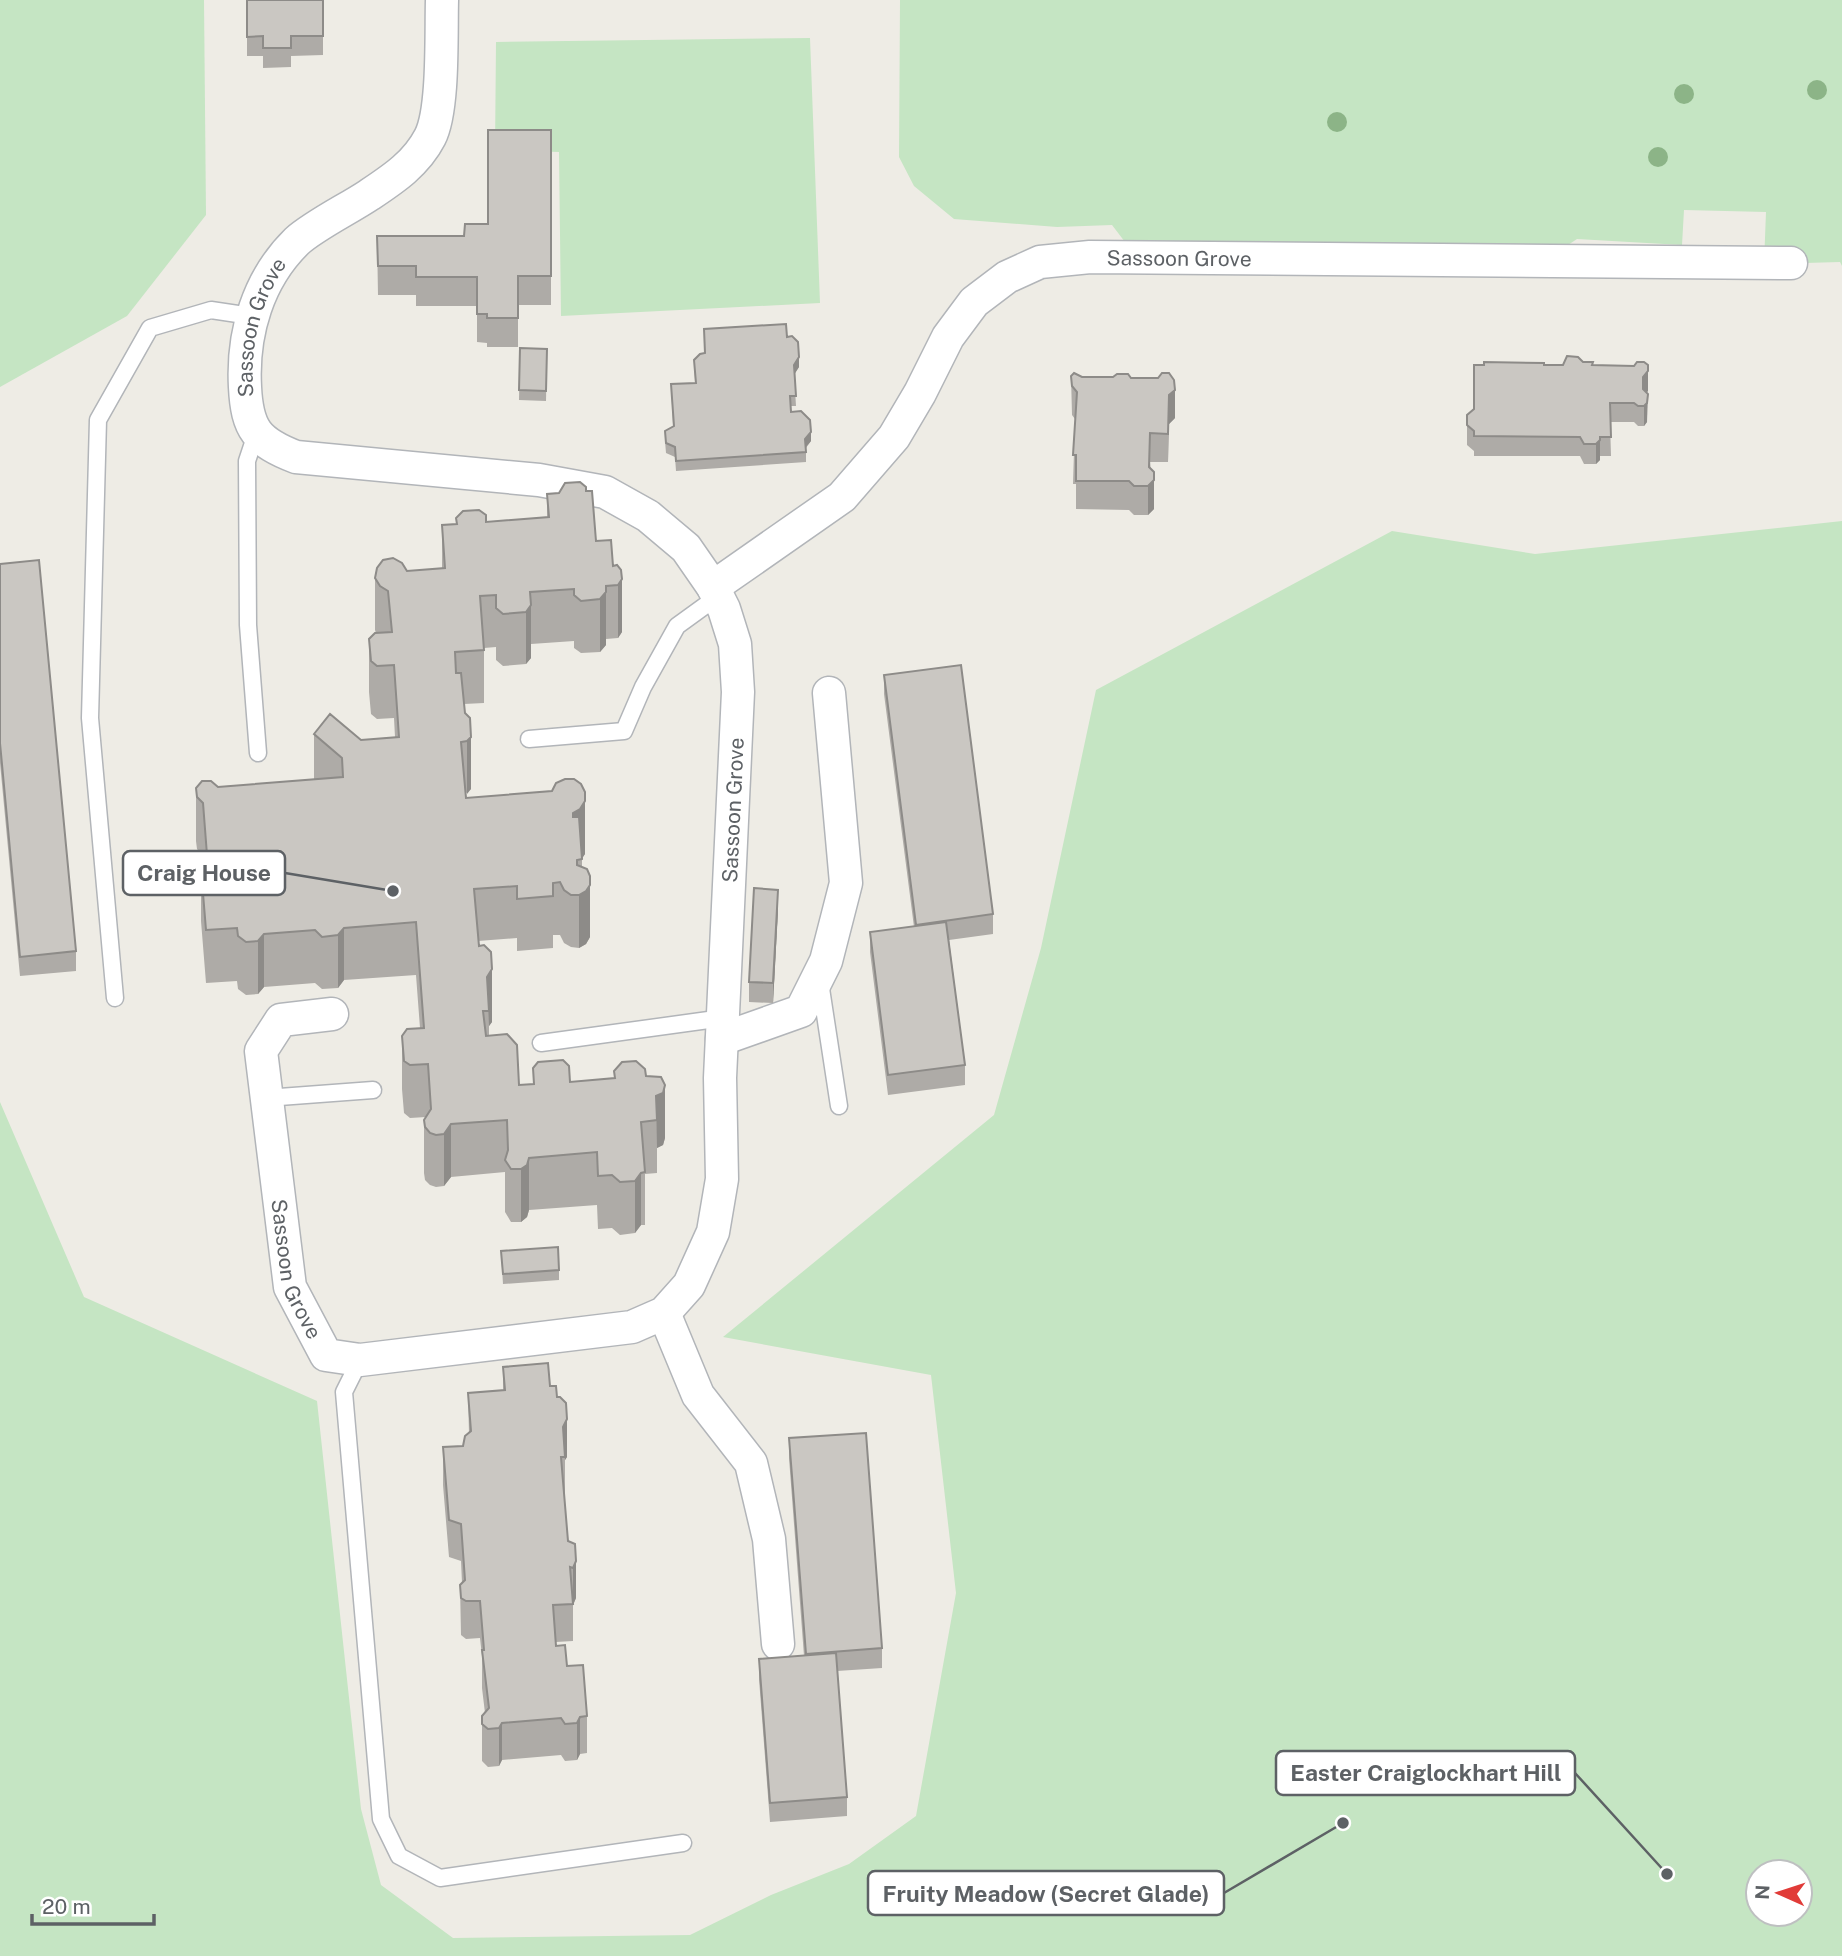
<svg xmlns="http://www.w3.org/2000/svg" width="1842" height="1956" font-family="'Public Sans',sans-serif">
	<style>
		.green { fill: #c5e5c3; fill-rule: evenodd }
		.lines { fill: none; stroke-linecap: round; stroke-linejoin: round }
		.service-casing { stroke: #b2b5b9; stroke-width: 19 }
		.minor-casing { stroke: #b2b5b9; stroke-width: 35 }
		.service { stroke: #fff; stroke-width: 16 }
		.minor { stroke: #fff; stroke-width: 32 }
		.tree { fill: #8cb487 }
		.wall { fill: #aeaba7 }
		.shaded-wall { fill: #8d8b88 }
		.building { fill: #cac7c2; stroke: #8d8b88; stroke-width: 2 }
		.labels { text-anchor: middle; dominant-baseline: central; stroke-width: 5; stroke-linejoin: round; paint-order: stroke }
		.street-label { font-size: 21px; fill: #5d6165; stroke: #fff }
		.leader { fill: none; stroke: #5d6165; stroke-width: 2.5 }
		.callout-dot { fill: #5d6165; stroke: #fff; stroke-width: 2.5 }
		.callout { fill: #fff; stroke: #5d6165; stroke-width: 2.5 }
		.callout-label { font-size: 23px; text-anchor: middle; font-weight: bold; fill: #5d6165 }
	</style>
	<rect width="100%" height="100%" fill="#eeece5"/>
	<g class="green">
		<path d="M0 0H204L206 215 127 316 0 387Z"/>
		<path d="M900 0H1842V266L1840 262 1764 264 1766 212 1684 210 1682 245 1577 239 1565 247 1125 242 1112 225 1057 227 954 219 914 186 899 157Z"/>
		<path d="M810 38 820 303 561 316 559 152 495 150 496 42Z"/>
		<path d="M1842 521V1956H0V1102L84 1297 317 1401 361 1809 381 1885 453 1938 690 1935 771 1895 849 1864 916 1816 956 1593 931 1375 723 1337 994 1115 1041 948 1096 690 1392 531 1535 554ZM1800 1872V1914H1758V1872Z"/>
	</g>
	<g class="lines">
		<g class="service-casing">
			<g id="service">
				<path d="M256 434 247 461 248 625 258 753"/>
				<path d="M529 739 624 731 643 687 677 626 717 597"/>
				<path d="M820 982 839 1106"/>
				<path d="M115 998 90 718 98 420 150 328 211 310 251 316"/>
				<path d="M541 1043 723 1018"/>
				<path d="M266 1098 373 1090"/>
				<path d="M360 1360 344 1392 381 1819 399 1856 440 1878 683 1843"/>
			</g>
		</g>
		<g class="minor-casing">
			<g id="minor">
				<path id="s1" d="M713 587 842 497 894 437 920 393 948 337 974 302 1007 277 1040 262 1090 257 1791 263"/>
				<path id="s2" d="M332 1014 281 1020 261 1051 290 1287 326 1355 360 1360 632 1327 664 1313 689 1285 713 1232 722 1179 720 1078 738 692 735 644 724 609 713 587 686 548 648 516 605 492 539 480 296 457C257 442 247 429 245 387 242 333 258 279 297 241 315 225 348 209 369 195 393 179 416 164 430 137 444 110 441 33 442 0"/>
				<path d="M722 1039 801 1011 826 961 846 883 829 693"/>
				<path d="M664 1313 698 1395 751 1463 769 1539 778 1644"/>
			</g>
		</g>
		<use href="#service" class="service"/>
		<use href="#minor" class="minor"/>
	</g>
	<g class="tree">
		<circle cx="1817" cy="90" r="10"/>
		<circle cx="1684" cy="94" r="10"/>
		<circle cx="1337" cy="122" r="10"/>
		<circle cx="1658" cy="157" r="10"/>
	</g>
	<g class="wall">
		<path d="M247 0H323V55L291 56V67L263 68V56H247Z"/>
		<path d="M551 130V305H518V347H487V343L477 342V306H416V295H378L377 236H464L488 224Z"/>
		<path d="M704 329 787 337 799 367 794 374 796 406H791V412L811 441 806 448V462L676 471 675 457 666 453 665 441V431L673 426 671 384 695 383 694 360 704 353Z"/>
		<path d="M520 348 547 349 546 401 519 400Z"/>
		<path d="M1583 362 1648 391 1646 393 1647 422 1644 426H1638L1634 422H1610L1611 456H1600V460L1596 464H1584L1580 456H1474V451L1467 445V415L1544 365H1563Z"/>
		<path d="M1071 376 1131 378 1175 418 1169 424 1168 462H1150L1154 500V509L1148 515H1134L1129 510 1076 509V484H1073L1075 419 1072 415Z"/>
		<path d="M586 491 596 541 613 566 621 570 622 632 618 638 606 639V645L600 652 581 653 574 648V641L531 644V658L526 664 503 666 496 660V647L484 648V703L464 704 471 789 465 794 466 798 585 854 582 858V867L590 937 586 944 579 948 571 947 564 943 560 935H553V948L517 951V938L478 941 492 1022 489 1026V1036L519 1085 533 1084V1068L570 1082 614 1078V1071L646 1076 665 1138 663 1145 657 1148V1173L645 1174V1225H641L635 1233 620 1235 612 1228 598 1229 597 1205 529 1210 527 1217 521 1222H511L505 1212V1172L451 1177 444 1186 436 1187 430 1185 425 1180 424 1173V1120L426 1117 410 1118 404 1113 402 1089V1036L420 1028 416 975 344 980 338 988 322 989 315 983 264 987 258 994 246 995 238 989 237 981 206 983 201 921V869H204L203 856 197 849 196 841V788L314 780V734L361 740 395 737 394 718 377 719 371 714 369 692V639L376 633 375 630V578L407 571 442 568V525L547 517V494Z"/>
		<path d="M0 564 76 951V971L20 976 0 763Z"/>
		<path d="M884 675 993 914V934L949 940 965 1065V1085L888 1095 870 952V932L914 927 884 694Z"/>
		<path d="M778 910 773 1003 749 1002V982Z"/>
		<path d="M501 1251 559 1270V1280L503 1284Z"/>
		<path d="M503 1367 550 1386 557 1397 567 1457 565 1460V1494H564L568 1541 575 1544 576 1598 573 1605V1641L556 1642V1646L567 1666 587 1716V1753L580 1754 577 1760 565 1761 561 1755 502 1760 499 1766 488 1767 482 1761V1716L485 1713 482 1688V1656L480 1638 466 1639 461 1635 460 1585 462 1583 461 1561 449 1557 443 1485V1447L463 1446 469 1434 468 1393 503 1390Z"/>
		<path d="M789 1438 882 1648V1668L837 1671 847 1797V1816L770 1822 759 1679V1659L804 1656 789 1458Z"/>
	</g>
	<g class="shaded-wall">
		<path d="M799 357V367L794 375V365Z"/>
		<path d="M1648 365V391L1643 396V377Z"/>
		<path d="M1175 390V418L1169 424 1168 462 1169 395Z"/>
		<path d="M1648 394 1647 422 1644 426V406Z"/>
		<path d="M811 432V441L805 448V439Z"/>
		<path d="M1600 440V460L1596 464V444Z"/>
		<path d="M1154 472V509L1148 515V486Z"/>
		<path d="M622 579V632L618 638V585Z"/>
		<path d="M606 592V645L600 652V599Z"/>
		<path d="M531 605V658L526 664V612Z"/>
		<path d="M471 737V789L467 794V741Z"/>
		<path d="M585 801V854L581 860H577L573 813Z"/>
		<path d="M590 885V937L586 944 579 948V895Z"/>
		<path d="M778 890V910L773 1003V983Z"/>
		<path d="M344 928V980L338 988V935Z"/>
		<path d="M264 934V987L258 994V941Z"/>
		<path d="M492 969V1022L489 1026 487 977Z"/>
		<path d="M665 1085V1138L663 1145 657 1148 656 1096Z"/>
		<path d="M451 1124V1177L444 1186V1134Z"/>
		<path d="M529 1158V1210L527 1217 521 1222V1169Z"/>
		<path d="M641 1173V1225L635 1233V1181Z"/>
		<path d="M567 1419V1457L565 1460 563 1427Z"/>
		<path d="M576 1561V1598L573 1605V1568Z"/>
		<path d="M580 1717V1754L577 1760V1723Z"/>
		<path d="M502 1723V1760L499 1766V1728Z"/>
	</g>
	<g class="building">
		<path d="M247 0H323V36H291V48H263V36L247 37Z"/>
		<path d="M488 130H551V276H518V318H487V314H477V277H416V266H378L377 236H464L465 224H488Z"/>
		<path d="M786 324 787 337 792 336 798 342 799 357 794 365 796 396H790L791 412 801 411 810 420 811 432 805 439 806 452 676 461 675 447 666 443 665 431 674 426 671 384 696 383 694 360 700 354 705 353 704 329Z"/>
		<path d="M520 348 547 349 546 391 519 390Z"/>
		<path d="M1567 356 1578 357 1583 362H1593L1592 365 1634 366 1637 362H1644L1648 365V371L1643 377V389L1648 394 1647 403 1644 406H1638L1634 403H1610L1611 437H1600V440L1596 444H1584L1580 437 1474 436V431L1467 425V415L1474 409V365H1484V362L1544 363V365H1563Z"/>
		<path d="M1074 373 1082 377H1113L1117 374H1128L1131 378H1158L1162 373H1169L1174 380 1175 390 1169 395 1168 434 1150 433 1149 467 1154 472V480L1148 486H1134L1129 481H1076V455H1073L1077 392 1072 386 1071 376Z"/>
		<path d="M580 482 586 487V491H592L596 541 611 540 613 566 617 565 621 570 622 579 618 585 606 586V592L600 599 581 601 574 595V589L530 592 531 605 526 612 503 614 496 608V595L480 596 484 650 455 652 456 673H461L465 713 470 718 471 737 467 741 461 742 466 798 552 791 556 783 565 779H574L581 784 585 792V801L580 809 573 813V817H579L582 859 577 860V865L587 869 590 876V885L586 891 579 895H571L564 890 560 882 553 883V896L517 899V886L474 889 479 946 484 945 491 952 492 969 487 977 489 1011H483L486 1036 507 1034 517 1045 519 1085 534 1084 533 1068 538 1062 563 1060 569 1066 570 1082 615 1078 614 1071 622 1062 636 1061 645 1069 646 1076 661 1077 665 1085 663 1093 656 1096 657 1120 641 1122 645 1172 641 1173 635 1181 620 1182 612 1175 598 1176 597 1152 529 1158 527 1165 521 1169H511L505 1160 508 1150 507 1120 451 1124 444 1134 436 1135 430 1133 425 1127 424 1120 431 1109 428 1064 410 1065 404 1061 402 1036 407 1029 424 1028 416 922 344 928 338 935 322 937 315 930 264 934 258 941 246 942 238 936 237 928 206 930 201 869 208 868 203 803 197 797 196 788 202 781H211L218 787 343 777 342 758 314 734 330 714 361 740 399 737 394 665 377 666 371 661 369 639 375 633 392 632 388 591 380 586 375 578 377 568 383 560 393 558 402 563 407 571 445 568 442 525 457 524 456 518 463 511 479 510 486 515V522L549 517 547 494 559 493 565 483Z"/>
		<path d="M39 560 76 951 20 957 0 743V564Z"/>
		<path d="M961 665 993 914 916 925 884 675Z"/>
		<path d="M754 888 778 890 773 983 749 982Z"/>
		<path d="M946 922 965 1065 888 1075 870 932Z"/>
		<path d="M558 1247 559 1270 503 1274 501 1251Z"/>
		<path d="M548 1363 550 1386H556L557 1397H560L566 1403 567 1419 563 1427 565 1457H561L568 1541 575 1544 576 1561 573 1568 570 1567 573 1604 553 1605 556 1646 565 1645 567 1666 583 1665 587 1716 580 1717 577 1723 565 1724 561 1718 502 1723 499 1728 488 1729 482 1724V1716L489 1708 482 1650H484L480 1601H466L461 1598 460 1585 465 1580 461 1524 449 1520 443 1447 463 1446 465 1436 471 1431 468 1393 505 1390 503 1367Z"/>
		<path d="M866 1433 882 1648 806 1654 789 1438Z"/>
		<path d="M836 1653 847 1797 770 1803 759 1659Z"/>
	</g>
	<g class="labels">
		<g class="street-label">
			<text stroke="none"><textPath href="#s1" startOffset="611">Sassoon Grove</textPath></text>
			<text stroke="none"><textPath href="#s2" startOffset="2107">Sassoon Grove</textPath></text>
			<text stroke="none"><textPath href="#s2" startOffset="1265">Sassoon Grove</textPath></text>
			<text stroke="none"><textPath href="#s2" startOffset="310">Sassoon Grove</textPath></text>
		</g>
	</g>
	<path class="leader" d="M393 891L285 873M1667 1874L1575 1773M1343 1823L1224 1893"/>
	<g class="callout-dot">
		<circle cx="393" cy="891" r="7"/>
		<circle cx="1667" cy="1874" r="7"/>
		<circle cx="1343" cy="1823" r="7"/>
	</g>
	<g class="callout">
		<rect x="123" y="851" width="162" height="44" rx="7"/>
		<rect x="1276" y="1751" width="299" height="44" rx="7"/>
		<rect x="868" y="1871" width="356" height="44" rx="7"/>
	</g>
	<g class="callout-label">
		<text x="204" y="881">Craig House</text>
		<text x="1426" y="1781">Easter Craiglockhart Hill</text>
		<text x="1046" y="1902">Fruity Meadow (Secret Glade)</text>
	</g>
	<g transform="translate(1779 1893) rotate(273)"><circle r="33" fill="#ffffff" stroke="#bec0c1" stroke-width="2"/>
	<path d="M0-5L12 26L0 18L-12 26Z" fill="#e13b38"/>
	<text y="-10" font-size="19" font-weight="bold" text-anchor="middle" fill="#5d6165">N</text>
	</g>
	<path d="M32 1914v10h122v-10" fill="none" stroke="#5d6165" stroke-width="3.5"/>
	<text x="42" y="1914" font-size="21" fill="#5d6165" stroke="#ffffff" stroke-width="5" paint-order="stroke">20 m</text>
</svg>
